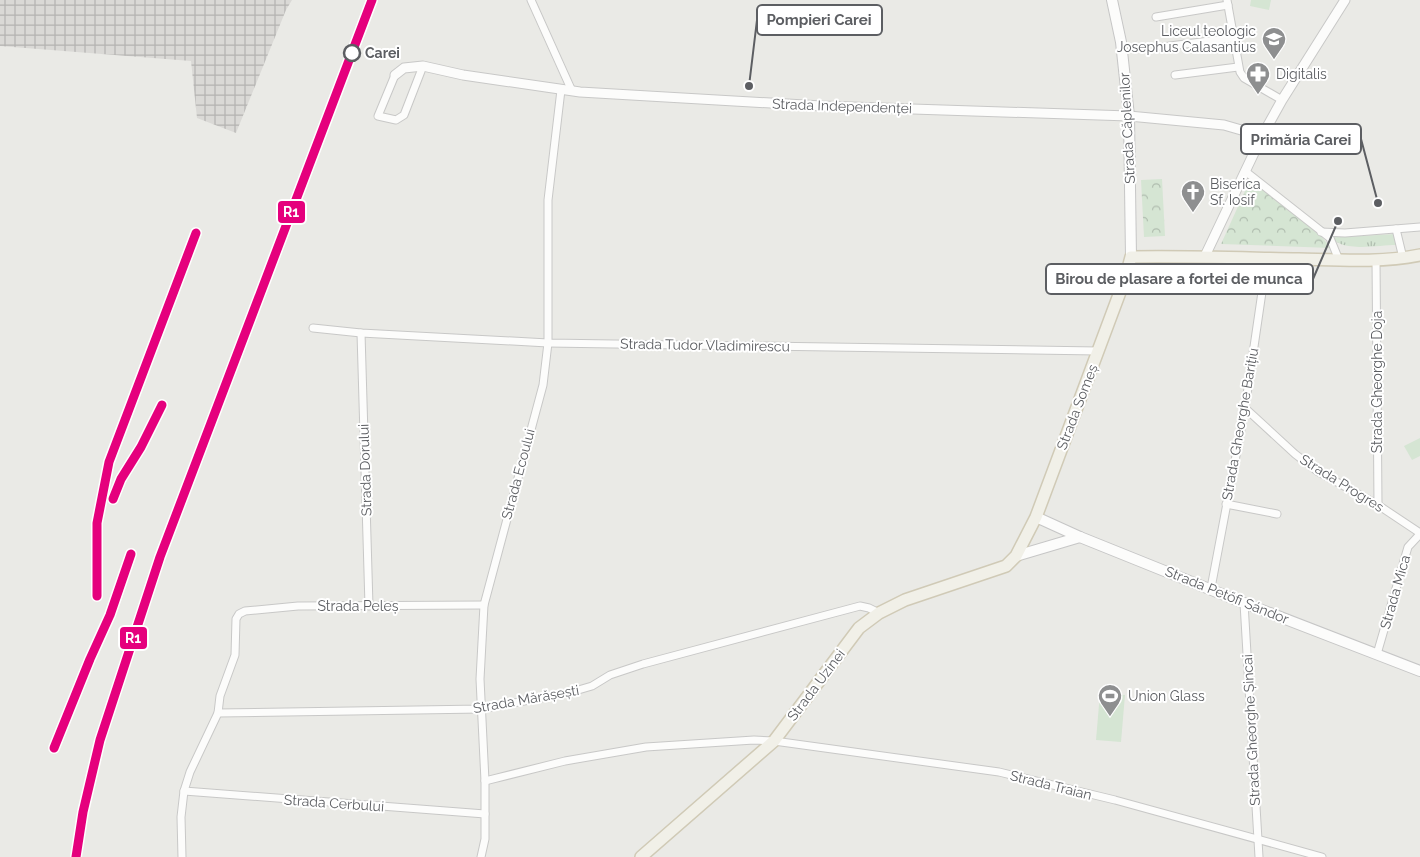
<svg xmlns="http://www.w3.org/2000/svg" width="1420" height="857" font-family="Raleway,sans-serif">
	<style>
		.industrial { fill: url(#industrial-grid) }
		.grass { fill: url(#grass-tufts) }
		.park { fill: url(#park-crowns) }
		.pitch { fill: #d5e5d3 }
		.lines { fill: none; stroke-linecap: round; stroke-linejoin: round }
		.minor-casing { stroke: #c8c8c7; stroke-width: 9 }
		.tertiary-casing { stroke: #c8c8c7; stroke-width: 11 }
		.secondary-casing { stroke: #c6c6c6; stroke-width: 12 }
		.primary-casing { stroke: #d0cab6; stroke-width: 14 }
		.minor { stroke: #fcfcfb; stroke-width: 7 }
		.tertiary { stroke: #fcfcfb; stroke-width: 9 }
		.secondary { stroke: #fcfcfb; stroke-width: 10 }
		.primary { stroke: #f1f0e8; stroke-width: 11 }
		.rail-1-casing { stroke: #fff; stroke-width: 12 }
		.rail-1 { stroke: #e5007d; stroke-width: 9 }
		.stop-dot { fill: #fff; stroke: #5c5e62; stroke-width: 2.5 }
		.labels { text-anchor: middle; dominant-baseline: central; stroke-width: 4; stroke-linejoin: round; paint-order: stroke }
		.poi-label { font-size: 14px; fill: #5c5e62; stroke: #fff; text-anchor: start }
		.stop-label { font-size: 14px; font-weight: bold; fill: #5c5e62; stroke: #fff; text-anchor: start }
		.street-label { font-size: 14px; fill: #5c5e62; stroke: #fff }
		.leader { fill: none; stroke: #5c5e62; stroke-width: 2 }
		.callout-dot { fill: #5c5e62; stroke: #fff; stroke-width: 2 }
		.callout { fill: #fff; stroke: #5c5e62; stroke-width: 2 }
		.callout-label { font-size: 15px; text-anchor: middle; font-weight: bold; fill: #5c5e62 }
		.line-badge { stroke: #fff; stroke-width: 2 }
		.badge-label { font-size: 14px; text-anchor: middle; font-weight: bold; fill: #fff }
	</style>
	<defs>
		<pattern id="industrial-grid" width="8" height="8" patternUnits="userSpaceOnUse" patternTransform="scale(1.25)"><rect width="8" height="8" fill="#dad9d6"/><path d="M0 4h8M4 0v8" fill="none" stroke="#b4b3b1"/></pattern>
		<pattern id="grass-tufts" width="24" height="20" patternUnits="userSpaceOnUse" patternTransform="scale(1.25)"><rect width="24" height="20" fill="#d5e5d3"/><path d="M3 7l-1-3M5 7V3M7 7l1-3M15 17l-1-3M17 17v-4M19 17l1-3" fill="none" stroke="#b0bdaf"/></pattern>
		<pattern id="park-crowns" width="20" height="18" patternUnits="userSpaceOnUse" patternTransform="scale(1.25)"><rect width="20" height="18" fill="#d5e5d3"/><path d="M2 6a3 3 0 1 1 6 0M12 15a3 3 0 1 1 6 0" fill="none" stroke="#b0bdaf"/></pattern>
	</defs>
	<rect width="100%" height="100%" fill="#eaeae6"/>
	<path class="industrial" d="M0 0H292L286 10 236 133 197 118 191 61 0 46Z"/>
	<path class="grass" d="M1328 233 1344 237 1395 234 1396 245C1377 245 1338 254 1328 233Z"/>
	<g class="park">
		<path d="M1162 179 1165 236 1144 237 1141 180Z"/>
		<path d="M1250 180 1320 235 1331 248 1221 244Z"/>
	</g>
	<g class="pitch">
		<path d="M1251 0H1271L1269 10 1250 6Z"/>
		<path d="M1420 438V456L1412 460 1404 446Z"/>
		<path d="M1100 693 1125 695 1121 742 1096 740Z"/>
	</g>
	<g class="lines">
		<g class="minor-casing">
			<g id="minor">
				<path d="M531 0 572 91"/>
				<path d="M1227 0 1240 72 1244 78 1282 100"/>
				<path d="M1156 17 1228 5"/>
				<path d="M1162 47 1233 38"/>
				<path d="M395 75 378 116 396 120 404 115 423 66"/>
				<path d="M1175 75 1238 67"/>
				<path d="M1245 171 1330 238 1339 260"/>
				<path d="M1396 229 1403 258"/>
				<path d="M1321 232 1345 233 1420 227"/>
				<path d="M1376 259 1378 505"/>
				<path d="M313 328 361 333 548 343 1098 351"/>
				<path d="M361 333 369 606"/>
				<path d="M1245 408 1295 454 1317 471 1378 505 1420 533"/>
				<path d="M1226 504 1277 514"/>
				<path d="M1211 588 1245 408 1267 258"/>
				<path d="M1244 603 1259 857"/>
				<path d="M1377 654 1408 547 1420 534"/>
				<path d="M218 713 481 709 568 693 592 686 610 675 643 664 860 606 869 608 879 613"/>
				<path d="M485 781 565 761 646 747 754 740 774 741 999 772 1115 800 1322 857"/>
				<path d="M184 791 485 814"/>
				<path d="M182 857 181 817 184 791 190 772 218 713 220 696 235 655 236 619 239 614 245 611 298 606 484 605"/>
				<path d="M481 857 485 839V781L480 679 484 605 543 385 548 343V200L561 90"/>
			</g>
		</g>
		<g class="tertiary-casing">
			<g id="tertiary">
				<path d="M395 75 404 68 423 66 463 75 580 92 822 106 1129 116 1224 125 1262 136"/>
				<path d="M1205 256 1262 136 1282 100 1345 0"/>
			</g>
		</g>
		<g class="secondary-casing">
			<g id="secondary">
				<path d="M1112 0 1121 42 1129 116 1131 257"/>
				<path d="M1036 517 1080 537 1244 603 1420 671"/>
				<path d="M1016 556 1080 537"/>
			</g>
		</g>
		<g class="primary-casing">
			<path id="primary" d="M641 857 774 741 859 628 879 613 905 600 1006 566 1016 556 1036 517 1126 276 1131 257C1187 256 1243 258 1299 259 1339 260 1381 263 1420 255"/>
		</g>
		<use href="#minor" class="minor"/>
		<use href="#tertiary" class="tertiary"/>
		<use href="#secondary" class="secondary"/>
		<use href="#primary" class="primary"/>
		<g class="rail-1-casing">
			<g id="rail-1">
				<path d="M113 499 121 479 141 447 162 405"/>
				<path d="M97 596V523L109 462 196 233"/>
				<path d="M54 748 90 659 110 615 131 554"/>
				<path d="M76 857 83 812 100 740 160 557 372 0"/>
			</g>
		</g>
		<use href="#rail-1" class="rail-1"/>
	</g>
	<defs>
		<g id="university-pin" transform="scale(1.25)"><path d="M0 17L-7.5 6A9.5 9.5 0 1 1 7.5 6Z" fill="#8e8f90" stroke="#fff"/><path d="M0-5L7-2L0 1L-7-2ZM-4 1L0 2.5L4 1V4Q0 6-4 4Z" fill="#fff"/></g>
		<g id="pharmacy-pin" transform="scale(1.25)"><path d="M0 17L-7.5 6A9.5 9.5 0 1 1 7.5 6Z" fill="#8e8f90" stroke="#fff"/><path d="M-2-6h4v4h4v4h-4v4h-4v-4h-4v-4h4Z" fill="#fff"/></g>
		<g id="church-pin" transform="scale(1.25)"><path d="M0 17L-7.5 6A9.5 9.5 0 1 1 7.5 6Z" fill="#8e8f90" stroke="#fff"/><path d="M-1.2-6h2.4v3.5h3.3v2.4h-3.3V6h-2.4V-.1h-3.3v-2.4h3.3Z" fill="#fff"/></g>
		<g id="stadium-pin" transform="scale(1.25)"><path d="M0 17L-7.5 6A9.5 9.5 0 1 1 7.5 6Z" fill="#8e8f90" stroke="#fff"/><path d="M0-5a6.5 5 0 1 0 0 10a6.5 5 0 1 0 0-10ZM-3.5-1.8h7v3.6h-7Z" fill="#fff"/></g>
	</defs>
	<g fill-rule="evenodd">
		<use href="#university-pin" x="1274" y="39"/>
		<use href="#pharmacy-pin" x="1258" y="74"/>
		<use href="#church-pin" x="1193" y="192"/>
		<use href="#stadium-pin" x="1110" y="696"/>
	</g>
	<circle class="stop-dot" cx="352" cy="53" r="8"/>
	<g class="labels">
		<g class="poi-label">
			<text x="1256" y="31" text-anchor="end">Liceul teologic<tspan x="1256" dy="16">Josephus Calasantius</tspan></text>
			<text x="1276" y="74">Digitalis</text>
			<text x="1210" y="184">Biserica<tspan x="1210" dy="16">Sf. Iosif</tspan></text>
			<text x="1128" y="696">Union Glass</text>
		</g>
		<g class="stop-label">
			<text x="365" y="53">Carei</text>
		</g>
		<g class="street-label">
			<text transform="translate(842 106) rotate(2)">Strada Independenței</text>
			<text transform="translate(1127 128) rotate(-93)">Strada Căplenilor</text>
			<text transform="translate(705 345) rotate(1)">Strada Tudor Vladimirescu</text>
			<text transform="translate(1377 382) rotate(-90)">Strada Gheorghe Doja</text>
			<text transform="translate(1077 407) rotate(-69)">Strada Someș</text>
			<text transform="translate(1240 424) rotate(-80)">Strada Gheorghe Barițiu</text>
			<text transform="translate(365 470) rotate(-92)">Strada Dorului</text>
			<text transform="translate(518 474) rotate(-75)">Strada Ecoului</text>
			<text transform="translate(1342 483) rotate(32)">Strada Progres</text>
			<text transform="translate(1395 592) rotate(-74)">Strada Mica</text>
			<text transform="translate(1227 595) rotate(22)">Strada Petőfi Sándor</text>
			<text x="358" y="606">Strada Peleș</text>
			<text transform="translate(816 685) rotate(-53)">Strada Uzinei</text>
			<text transform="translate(526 699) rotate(-10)">Strada Mărășești</text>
			<text transform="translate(1251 730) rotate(-93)">Strada Gheorghe Șincai</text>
			<text transform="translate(1051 785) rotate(14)">Strada Traian</text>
			<text transform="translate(334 803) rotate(4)">Strada Cerbului</text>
		</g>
	</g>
	<path class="leader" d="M749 86L757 20M1378 203L1361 139M1338 221L1313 279"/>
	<g class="callout-dot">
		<circle cx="749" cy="86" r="5"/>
		<circle cx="1378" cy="203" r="5"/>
		<circle cx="1338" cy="221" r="5"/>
	</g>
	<g class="callout">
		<rect x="757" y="5" width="125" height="30" rx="5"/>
		<rect x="1241" y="124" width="120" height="30" rx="5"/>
		<rect x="1046" y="264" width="267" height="30" rx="5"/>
	</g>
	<g class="callout-label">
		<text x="819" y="25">Pompieri Carei</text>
		<text x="1301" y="145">Primăria Carei</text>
		<text x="1179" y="284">Birou de plasare a fortei de munca</text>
	</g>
	<g class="line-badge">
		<rect x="277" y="200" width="29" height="24" rx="5" fill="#e5007d"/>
		<rect x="119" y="626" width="29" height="24" rx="5" fill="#e5007d"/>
	</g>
	<g class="badge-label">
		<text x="291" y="217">R1</text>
		<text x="133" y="643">R1</text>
	</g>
</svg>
